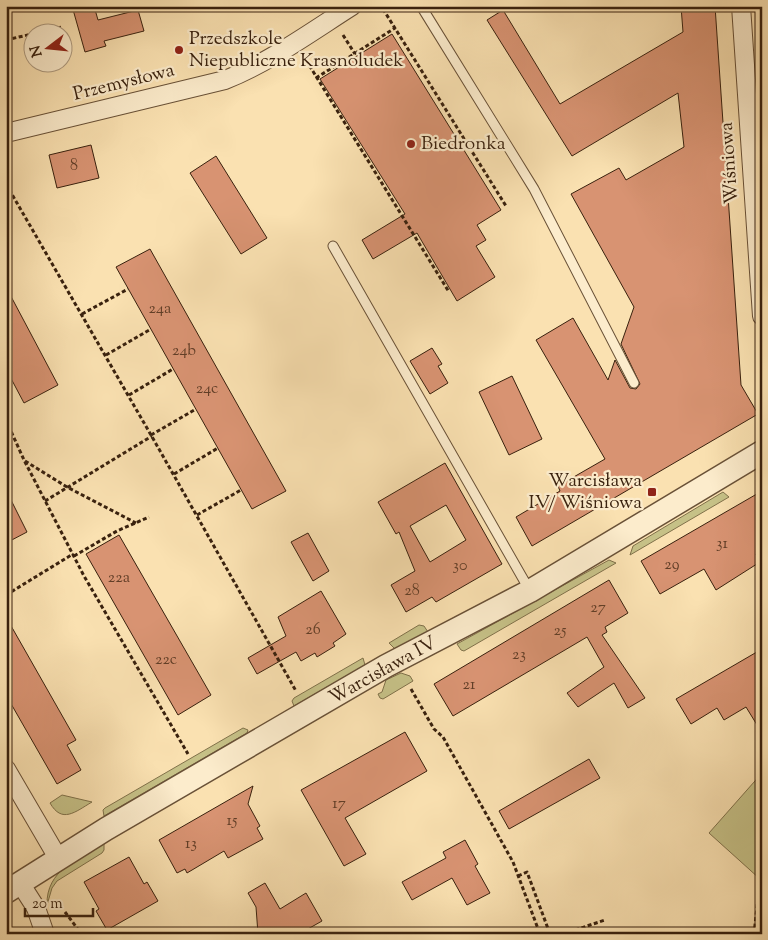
<svg xmlns="http://www.w3.org/2000/svg" width="768" height="940" font-family="'Sorts Mill Goudy',serif">
	<style>
		.green { fill: #c6c187; stroke: #80714a }
		.building { fill: #d89372; stroke: #39210e; fill-rule: evenodd }
		.lines { fill: none; stroke-linecap: round; stroke-linejoin: round }
		.service-casing { stroke: #695137; stroke-width: 11 }
		.minor-casing { stroke: #695137; stroke-width: 20 }
		.tertiary-casing { stroke: #695137; stroke-width: 25 }
		.path { stroke: #39210e; stroke-width: 3; stroke-dasharray: 4 2.5; stroke-linecap: butt }
		.service { stroke: #fceccc; stroke-width: 9 }
		.minor { stroke: #fceccc; stroke-width: 18 }
		.tertiary { stroke: #fceccc; stroke-width: 22 }
		.poi-dot { fill: #8f2418; stroke: #fceccc; stroke-width: 2 }
		.labels { text-anchor: middle; dominant-baseline: central; stroke-width: 4.5; stroke-linejoin: round; paint-order: stroke }
		.number-label { font-size: 16px; fill: #613e27 }
		.poi-label { font-size: 19px; fill: #39210e; stroke: #fceccc; text-anchor: start }
		.street-label { font-size: 19px; fill: #39210e; stroke: #fceccc }
	</style>
	<rect width="100%" height="100%" fill="#fae1b1"/>
	<filter id="stains"><feTurbulence type="fractalNoise" baseFrequency=".004" numOctaves="4"/><feColorMatrix values="0 0 0 0 .2 0 0 0 0 .09 0 0 0 0 .02 0 0 0 .5 -.17"/></filter>
	<radialGradient id="worn" r=".72"><stop offset=".6" stop-color="#630" stop-opacity="0"/><stop offset="1" stop-color="#630" stop-opacity=".3"/></radialGradient>
	<g class="green">
		<path d="M723 492 729 497 630 555 633 546Z"/>
		<path d="M609 560 616 563 464 651 461 650 457 644Z"/>
		<path d="M419 625 424 626 428 632 395 649 389 643Z"/>
		<path d="M363 658 365 665 294 706 292 701 294 698Z"/>
		<path d="M401 673 410 676 413 681 383 699 380 698 378 694 382 692 386 680Z"/>
		<path d="M243 728 248 730 247 733 104 816 103 810 105 808Z"/>
		<path d="M762 773V877L760 879 709 833Z"/>
		<path d="M62 795 92 802C75 812 62 824 50 803Z"/>
		<path d="M104 844V850L102 853 57 881 52 888 47 905C46 870 78 859 104 844Z"/>
	</g>
	<g class="building">
		<path d="M72 6H94L98 20 138 10 144 31 104 41 106 46 85 52Z"/>
		<path d="M681 6H715L741 385 758 414 532 546 516 517 560 491 558 486 605 459 536 340 573 318 608 380 615 360 630 388 636 389 640 384 621 344 634 307 571 194 619 168 626 180 684 147 678 93 572 156 487 20 503 10 560 104 683 32Z"/>
		<path d="M392 34 501 210 477 225 486 240 476 246 495 277 457 301 417 233 373 259 362 240 405 214 320 79Z"/>
		<path d="M91 145 99 178 57 188 49 155Z"/>
		<path d="M216 156 267 238 241 254 190 173Z"/>
		<path d="M150 249 286 491 252 509 116 267Z"/>
		<path d="M6 287 58 385 24 403 6 369Z"/>
		<path d="M432 348 442 364 438 366 448 383 430 394 410 361Z"/>
		<path d="M512 376 542 439 509 455 479 392Z"/>
		<path d="M445 463 502 564 436 602 432 597 406 612 391 585 415 571 399 532 396 534 378 502ZM446 505 466 540 430 562 410 526Z"/>
		<path d="M6 490 27 532 6 543Z"/>
		<path d="M762 491V551L756 554 760 562 716 590 704 569 660 594 641 561Z"/>
		<path d="M308 533 329 571 313 581 291 542Z"/>
		<path d="M119 535 211 695 178 715 86 554Z"/>
		<path d="M609 580 628 613 605 627 607 632 602 635 645 698 628 708 614 683 578 707 567 693 604 667 587 637 453 716 434 684Z"/>
		<path d="M321 591 346 634 333 643 335 646 317 657 315 653 301 661 296 652 257 674 248 658 286 636 278 617Z"/>
		<path d="M6 617 76 740 67 745 81 770 57 784 6 695Z"/>
		<path d="M762 649V733L746 707 724 720 717 708 691 724 676 699Z"/>
		<path d="M405 732 427 771 345 818 366 854 344 866 301 790Z"/>
		<path d="M589 759 600 778 509 829 499 811Z"/>
		<path d="M253 786 248 804 260 826 257 828 263 839 228 858 224 851 187 873 185 869 177 873 159 840Z"/>
		<path d="M465 840 478 864 475 866 490 893 467 905 452 878 412 900 402 882 446 858 443 852Z"/>
		<path d="M129 857 144 884 147 882 158 901 107 930 96 911 99 909 84 882Z"/>
		<path d="M265 883 280 909 306 893 322 921 299 934H258L256 907 248 893Z"/>
	</g>
	<g class="lines">
		<g class="service-casing">
			<g id="service">
				<path d="M421 6 534 189 634 383"/>
				<path d="M748 111 762 110"/>
				<path d="M333 246 530 591"/>
			</g>
		</g>
		<g class="minor-casing">
			<g id="minor">
				<path d="M741 6 762 316"/>
				<path d="M6 133 225 80C270 62 311 32 352 6"/>
				<path d="M6 769 58 858"/>
				<path d="M20 883 36 908 45 934"/>
			</g>
		</g>
		<g class="tertiary-casing">
			<path id="tertiary" d="M6 892 106 829 386 666 530 591 762 452"/>
		</g>
		<g class="path">
			<path d="M383 9 506 206"/>
			<path d="M38 32 62 27"/>
			<path d="M343 35 355 54"/>
			<path d="M6 40 32 34"/>
			<path d="M306 60 449 292"/>
			<path d="M316 78 395 28"/>
			<path d="M6 184 151 435 296 691"/>
			<path d="M82 314 128 289"/>
			<path d="M106 355 151 329"/>
			<path d="M129 395 173 369"/>
			<path d="M6 420 24 460 84 576 188 754"/>
			<path d="M151 435 196 409"/>
			<path d="M25 461 67 487 136 523"/>
			<path d="M174 474 218 448"/>
			<path d="M45 501 152 436"/>
			<path d="M197 515 241 490"/>
			<path d="M74 556 117 531 149 517"/>
			<path d="M6 595 73 554"/>
			<path d="M411 689 434 729 443 737 513 862 540 934"/>
			<path d="M518 876 527 872 550 934"/>
			<path d="M65 912 77 928 79 934"/>
			<path d="M563 934 605 920"/>
			<path d="M754 934 760 879"/>
		</g>
		<use href="#service" class="service"/>
		<use href="#minor" class="minor"/>
		<use href="#tertiary" class="tertiary"/>
	</g>
	<g class="poi-dot">
		<circle cx="179" cy="50" r="5"/>
		<circle cx="411" cy="144" r="5"/>
		<rect x="647" y="487" width="10" height="10" rx="2.5"/>
	</g>
	<g class="labels">
		<g class="number-label">
			<text x="74" y="166">8</text>
			<text x="160" y="309">24a</text>
			<text x="184" y="351">24b</text>
			<text x="207" y="389">24c</text>
			<text x="722" y="544">31</text>
			<text x="672" y="565">29</text>
			<text x="460" y="566">30</text>
			<text x="119" y="578">22a</text>
			<text x="412" y="591">28</text>
			<text x="598" y="608">27</text>
			<text x="313" y="630">26</text>
			<text x="560" y="631">25</text>
			<text x="519" y="655">23</text>
			<text x="166" y="660">22c</text>
			<text x="469" y="685">21</text>
			<text x="339" y="804">17</text>
			<text x="232" y="821">15</text>
			<text x="191" y="844">13</text>
		</g>
		<g class="poi-label">
			<text x="189" y="39">Przedszkole<tspan x="189" dy="22">Niepubliczne Krasnoludek</tspan></text>
			<text x="421" y="144">Biedronka</text>
			<text x="642" y="481" text-anchor="end">Warcisława<tspan x="642" dy="22">IV/ Wiśniowa</tspan></text>
		</g>
		<g class="street-label">
			<text transform="translate(124 83) rotate(-14)">Przemysłowa</text>
			<text transform="translate(730 163) rotate(-94)">Wiśniowa</text>
			<text transform="translate(383 671) rotate(-29)">Warcisława IV</text>
		</g>
	</g>
	<rect width="768" height="940" fill="none" stroke="#fae1b1" stroke-width="25"/>
	<rect x="8" y="8" width="753" height="925" fill="none" stroke="#39210e" stroke-width="2.5"/>
	<rect x="12" y="12" width="743" height="915" fill="none" stroke="#39210e"/>
	<g transform="translate(48 48) rotate(254)"><circle r="24" fill="#fceccc" stroke="#ae9b80"/>
	<path d="M0-4L9 19L0 12L-9 19Z" fill="#8f2418"/>
	<text y="-8" font-size="14" font-weight="bold" text-anchor="middle" fill="#39210e">N</text>
	</g>
	<path d="M25 908v8h68v-8" fill="none" stroke="#39210e" stroke-width="2.5"/>
	<text x="32" y="908" font-size="15" fill="#39210e" stroke="#fceccc" stroke-width="4" paint-order="stroke">20 m</text>
	<rect width="100%" height="100%" filter="url(#stains)"/>
	<rect width="100%" height="100%" fill="url(#worn)"/>
</svg>
